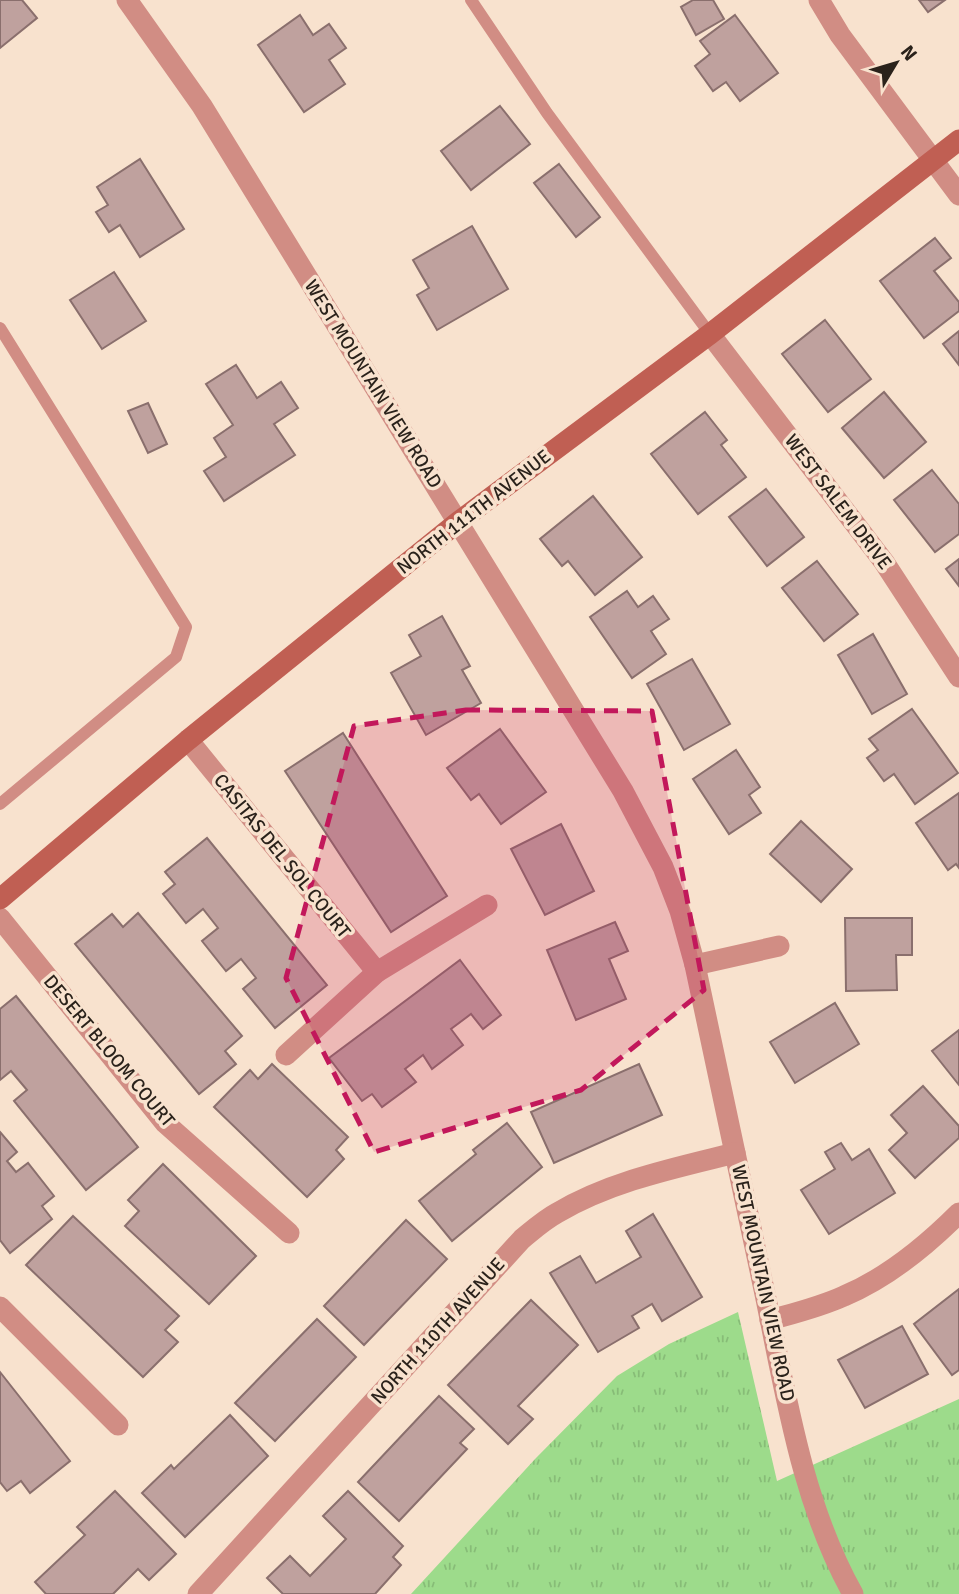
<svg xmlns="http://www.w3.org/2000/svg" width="959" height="1594" font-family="Signika,sans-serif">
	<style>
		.grass { fill: url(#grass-tufts) }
		.building { fill: #bfa19e; stroke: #8a6f6d; stroke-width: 2 }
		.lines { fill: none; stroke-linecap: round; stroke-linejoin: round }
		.lane { stroke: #d18d84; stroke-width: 12 }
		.street { stroke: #d18d84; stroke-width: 21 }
		.secondary { stroke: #c05f53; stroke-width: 21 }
		.marked { fill: #c2185b; fill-opacity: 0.2; stroke: #c2185b; stroke-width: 5; stroke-dasharray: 14 9; stroke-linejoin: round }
		.labels { text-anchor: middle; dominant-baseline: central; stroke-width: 7; stroke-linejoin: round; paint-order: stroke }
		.street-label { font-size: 19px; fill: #2a221b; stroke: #f8e2ce }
	</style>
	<defs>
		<pattern id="grass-tufts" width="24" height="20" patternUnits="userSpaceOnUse" patternTransform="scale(1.75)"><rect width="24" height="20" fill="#9ddb8b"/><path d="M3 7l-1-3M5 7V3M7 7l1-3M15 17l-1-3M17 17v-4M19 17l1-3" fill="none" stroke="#87bc77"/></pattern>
	</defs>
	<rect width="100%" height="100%" fill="#f8e2ce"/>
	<path class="grass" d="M738 1312 777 1481 959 1399V1594H411L536 1458 617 1376 669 1344Z"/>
	<g class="building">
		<path d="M0 0H22L37 18 0 48Z"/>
		<path d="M693 0H713L724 19 696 35 681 7Z"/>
		<path d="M919 0H945L928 12Z"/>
		<path d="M300 15 313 35 329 24 346 48 329 60 345 84 304 112 258 45Z"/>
		<path d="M735 15 778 73 740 101 726 82 713 91 695 66 710 54 700 41Z"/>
		<path d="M500 106 530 144 471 190 441 151Z"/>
		<path d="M140 159 184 229 140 257 120 225 109 232 96 212 108 205 97 187Z"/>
		<path d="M559 164 600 217 576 237 534 183Z"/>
		<path d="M472 226 508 289 437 330 417 295 429 288 413 260Z"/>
		<path d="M935 238 951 258 934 271 959 302V311L924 338 880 281Z"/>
		<path d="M114 272 146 321 102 349 70 300Z"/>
		<path d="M825 320 871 379 828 412 782 354Z"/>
		<path d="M959 331V365L943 344Z"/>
		<path d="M236 365 257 398 281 382 298 408 274 424 295 455 224 501 204 471 226 457 214 438 233 425 206 384Z"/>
		<path d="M884 392 926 442 884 478 842 428Z"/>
		<path d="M148 403 167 444 148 453 128 411Z"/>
		<path d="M705 412 727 440 721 445 746 477 698 514 651 454Z"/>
		<path d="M932 470 959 504V534L935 552 894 500Z"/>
		<path d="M766 489 804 537 767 566 729 517Z"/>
		<path d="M593 496 642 557 595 595 568 561 562 566 540 539Z"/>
		<path d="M959 559V586L946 569Z"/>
		<path d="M817 561 858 614 824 641 782 588Z"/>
		<path d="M627 591 638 607 653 596 669 619 651 631 666 654 632 678 590 617Z"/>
		<path d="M442 616 470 666 462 670 481 703 426 735 391 673 421 656 409 635Z"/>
		<path d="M873 634 907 694 872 714 838 655Z"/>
		<path d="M692 659 730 724 684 750 647 684Z"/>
		<path d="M912 709 958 773 915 804 894 774 884 781 867 758 878 750 869 739Z"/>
		<path d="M500 729 546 792 501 824 479 794 471 800 447 768Z"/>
		<path d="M343 733 447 896 391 932 285 771Z"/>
		<path d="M736 750 760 787 749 795 761 813 729 834 693 779Z"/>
		<path d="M959 793V868L956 864 948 870 916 823Z"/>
		<path d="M801 821 852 869 821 902 770 854Z"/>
		<path d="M561 824 594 891 545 915 511 849Z"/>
		<path d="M207 838 327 985 275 1028 243 989 256 978 241 959 226 971 202 941 218 928 203 909 186 923 163 894 175 884 165 872Z"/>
		<path d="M138 913 242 1036 225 1051 236 1064 199 1094 75 944 112 914 123 927Z"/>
		<path d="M845 918H912V955H896L897 990 846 991Z"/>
		<path d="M615 922 628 951 609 959 626 999 576 1020 547 950Z"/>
		<path d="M460 960 501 1015 483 1029 471 1014 451 1029 463 1045 432 1069 423 1055 405 1069 416 1082 382 1107 372 1094 362 1101 329 1058Z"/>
		<path d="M16 996 138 1147 86 1190 14 1101 27 1090 11 1071 0 1080V1009Z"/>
		<path d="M835 1003 859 1044 795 1083 770 1042Z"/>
		<path d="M959 1030V1085L932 1051Z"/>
		<path d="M272 1064 348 1137 336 1150 344 1159 307 1197 214 1107 250 1070 258 1079Z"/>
		<path d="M639 1064 662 1115 554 1163 531 1112Z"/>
		<path d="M923 1086 959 1126V1138L915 1178 889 1150 907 1133 891 1115Z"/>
		<path d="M507 1123 542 1167 452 1241 419 1201 476 1154 473 1150Z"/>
		<path d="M0 1132 17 1152 7 1161 16 1172 28 1163 54 1196 42 1206 52 1219 10 1253 0 1240Z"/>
		<path d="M841 1143 852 1160 869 1149 895 1193 829 1234 801 1190 835 1169 825 1152Z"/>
		<path d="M163 1164 256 1256 209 1304 125 1226 139 1211 128 1200Z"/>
		<path d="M653 1214 702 1297 662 1321 652 1304 632 1316 639 1328 598 1352 550 1273 580 1256 596 1283 641 1257 626 1231Z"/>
		<path d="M73 1216 179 1316 165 1330 178 1342 143 1377 26 1265Z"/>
		<path d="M406 1220 447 1259 364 1345 324 1306Z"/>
		<path d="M959 1289V1370L952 1375 914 1324Z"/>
		<path d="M531 1300 578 1345 518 1406 533 1419 508 1444 448 1385Z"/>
		<path d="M317 1319 356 1357 275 1441 235 1403Z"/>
		<path d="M902 1326 928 1374 865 1408 838 1360Z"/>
		<path d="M0 1372 70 1461 30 1493 21 1481 7 1491 0 1482Z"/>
		<path d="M439 1396 474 1429 460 1443 467 1449 399 1521 358 1482Z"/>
		<path d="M230 1415 268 1456 185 1537 142 1493 171 1465 174 1469Z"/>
		<path d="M115 1491 176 1554 149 1580 138 1569 113 1594H46L35 1582 85 1535 77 1527Z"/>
		<path d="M348 1491 403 1546 393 1557 401 1565 375 1594H283L267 1578 290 1556 310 1576 346 1539 323 1516Z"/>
	</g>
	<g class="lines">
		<g class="lane">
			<path d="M471 0 547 113 710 334"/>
			<path d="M0 328 186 627 176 657 0 804"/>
		</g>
		<g class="street">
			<path d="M127 0 202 106 623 791 663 867 680 911 695 965C718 1075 742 1184 765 1294 786 1395 802 1503 853 1594"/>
			<path d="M819 0 840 35 959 195"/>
			<path d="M710 334 884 562 959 677"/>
			<path d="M188 740 377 972"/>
			<path d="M0 918 165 1123 289 1233"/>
			<path d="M695 965 779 946"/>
			<path d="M286 1055 377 972 487 905"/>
			<path d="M0 1307 118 1425"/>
			<path d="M770 1320C795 1313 820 1307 844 1296 887 1278 926 1246 959 1213"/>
			<path d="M198 1594 522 1239C533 1230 544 1220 557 1213 611 1181 675 1168 735 1153"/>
		</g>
		<path class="secondary" d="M0 899 188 740 458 522 710 334 959 140"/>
	</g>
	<path class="marked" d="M466 710 652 711 704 990 581 1090 374 1152 286 978 354 726Z"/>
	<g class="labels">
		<g class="street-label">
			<text transform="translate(373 384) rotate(58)">WEST MOUNTAIN VIEW ROAD</text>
			<text transform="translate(838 502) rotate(53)">WEST SALEM DRIVE</text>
			<text transform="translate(474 512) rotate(-38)">NORTH 111TH AVENUE</text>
			<text transform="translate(282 856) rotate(51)">CASITAS DEL SOL COURT</text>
			<text transform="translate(109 1051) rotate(50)">DESERT BLOOM COURT</text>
			<text transform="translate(763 1283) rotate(78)">WEST MOUNTAIN VIEW ROAD</text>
			<text transform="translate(438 1331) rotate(-48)">NORTH 110TH AVENUE</text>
		</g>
	</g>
	<g transform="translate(896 63) rotate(52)" stroke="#f8e2ce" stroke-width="5" paint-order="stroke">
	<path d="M0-5L12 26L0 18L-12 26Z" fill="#2a221b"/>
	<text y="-10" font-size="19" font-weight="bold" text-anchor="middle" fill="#2a221b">N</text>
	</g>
</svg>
